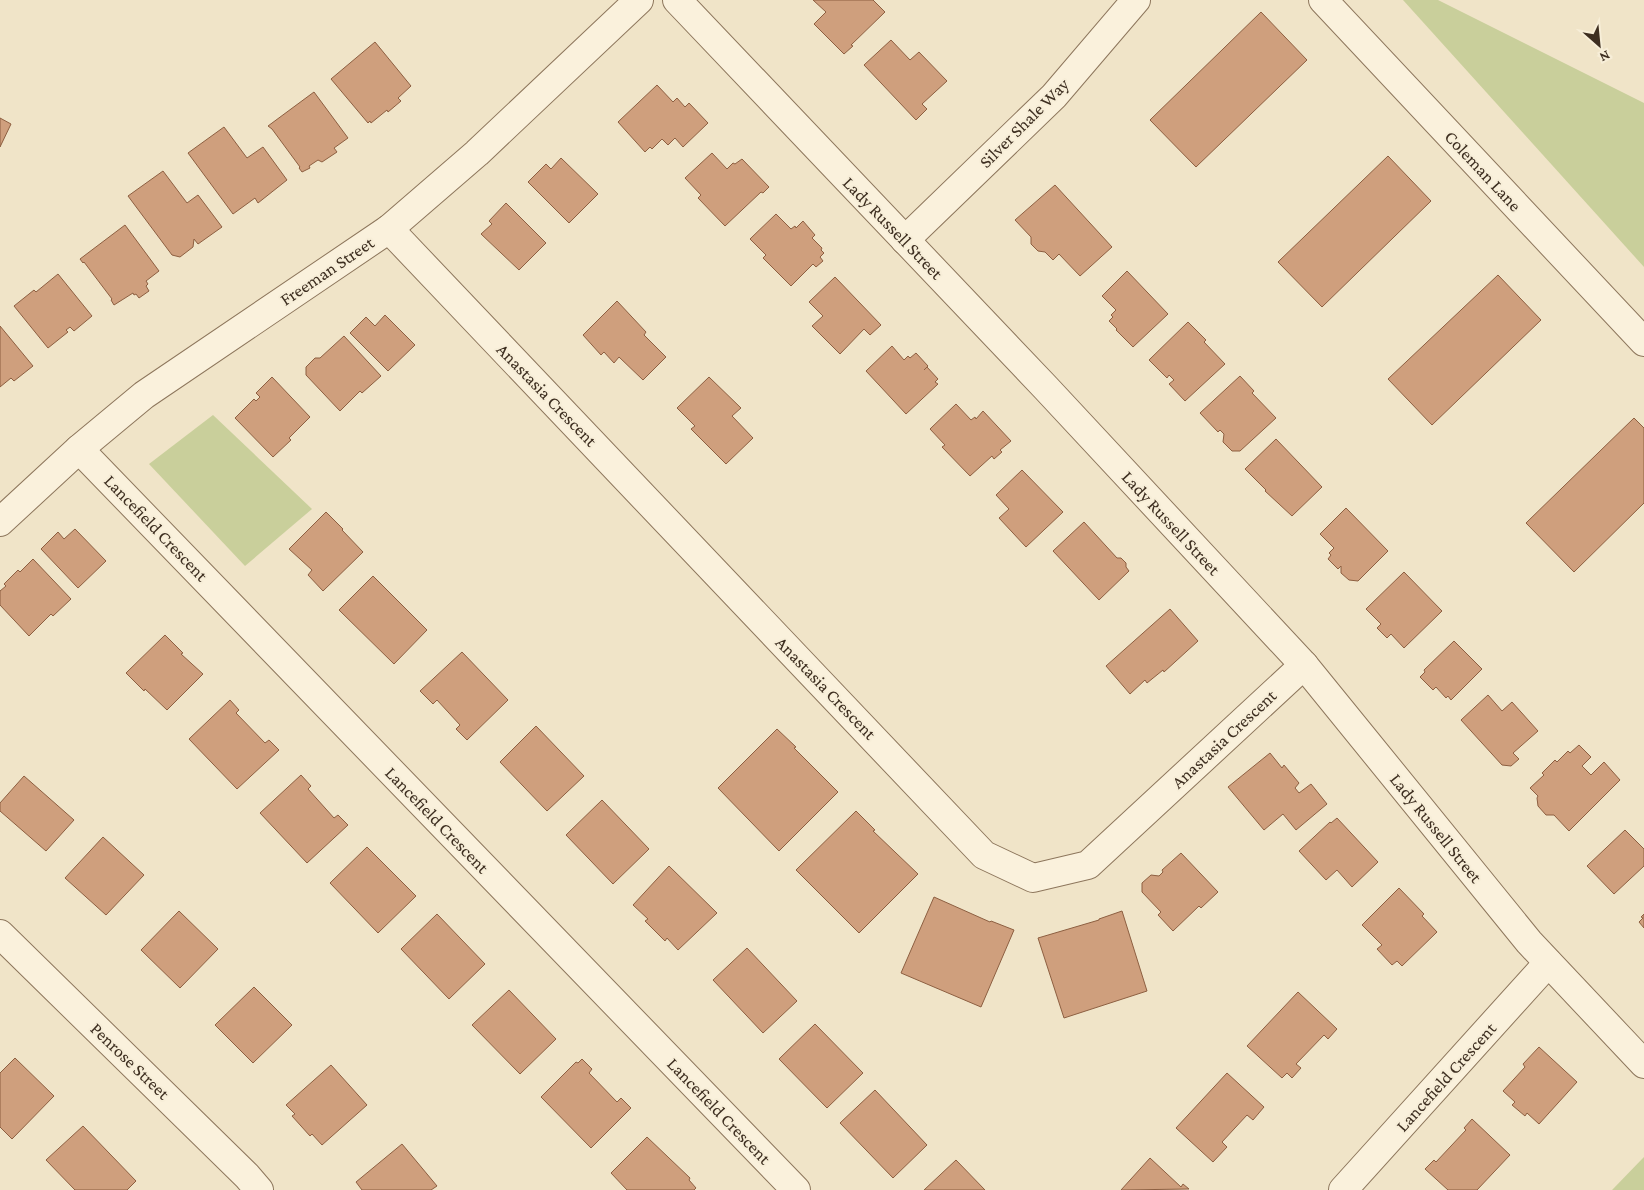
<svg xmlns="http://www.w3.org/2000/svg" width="1644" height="1190" font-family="'Crimson Pro',serif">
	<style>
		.green { fill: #c9cf9b }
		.building { fill: #cf9f7d; stroke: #8d5f41 }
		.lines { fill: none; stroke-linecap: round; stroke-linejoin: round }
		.street-casing { stroke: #8d765c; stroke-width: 30 }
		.street { stroke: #faf1dc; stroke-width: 28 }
		.labels { text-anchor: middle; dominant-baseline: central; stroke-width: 4; stroke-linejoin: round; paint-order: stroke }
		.street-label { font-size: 18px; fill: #3d2e20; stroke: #f7eed8 }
	</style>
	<rect width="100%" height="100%" fill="#f0e4c8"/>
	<g class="green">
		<path d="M1403 0H1438L1644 103V267Z"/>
		<path d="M213 415 312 509 245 566 149 464Z"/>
		<path d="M1644 1157V1190H1612Z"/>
	</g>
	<g class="building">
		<path d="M813 0H873L885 12 851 45 853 46 844 54 814 24 826 12Z"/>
		<path d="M1261 12 1307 60 1196 167 1150 120Z"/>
		<path d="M891 40 910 60 919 52 947 81 922 104 927 109 916 120 864 65Z"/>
		<path d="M375 42 411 86 398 98 401 101 388 112 387 110 371 123 370 121 368 123 331 79Z"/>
		<path d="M657 85 673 102 677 98 685 107 689 103 708 123 683 147 675 138 668 145 662 139 652 149 650 147 645 152 618 122Z"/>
		<path d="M314 92 348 138 334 148 337 152 322 162 318 160 309 166 310 168 302 172 299 168 300 167 272 129 268 126Z"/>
		<path d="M0 118 11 124 0 147Z"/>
		<path d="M224 127 247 158 263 147 287 180 258 203 255 198 233 214 188 153Z"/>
		<path d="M712 153 727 169 733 163 735 164 742 159 769 187 763 193 761 192 725 226 698 198 701 195 685 178Z"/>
		<path d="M1388 156 1431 201 1322 307 1278 262Z"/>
		<path d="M561 158 598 194 569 223 528 182 546 164 551 169Z"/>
		<path d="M163 171 187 203 198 195 222 227 198 244 194 239 193 247 180 257 172 255 128 196Z"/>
		<path d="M1055 185 1112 247 1080 276 1059 254 1053 260 1045 252 1038 251 1031 244V237L1015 220Z"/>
		<path d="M506 203 546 243 519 270 481 234 492 224 489 221Z"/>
		<path d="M776 214 791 229 795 226 796 228 803 221 815 235 812 238 822 248 821 250 824 253 820 257 823 261 816 267 813 264 791 286 763 258 766 255 750 239Z"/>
		<path d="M125 225 159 271 146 281 148 284 146 286 149 291 139 298 136 294 134 295 133 293 114 305 111 300 112 299 84 262 83 263 80 259Z"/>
		<path d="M1127 271 1168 314 1133 347 1116 330 1117 329 1109 321 1113 317 1111 315 1116 310 1102 296Z"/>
		<path d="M58 274 92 316 74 331 70 327 66 330 68 332 48 348 14 306 34 290 36 292Z"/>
		<path d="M1498 275 1541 320 1432 425 1388 379Z"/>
		<path d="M835 277 881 325 870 335 864 329 840 354 812 326 823 316 809 302Z"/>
		<path d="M617 301 646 332 644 335 666 357 643 380 619 357 614 363 604 352 601 355 583 335Z"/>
		<path d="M385 315 415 345 388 371 350 333 366 317 375 326Z"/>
		<path d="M1188 322 1206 340 1204 342 1225 364 1185 401 1169 384 1174 380 1169 375 1167 378 1149 360Z"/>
		<path d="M0 326 33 366 14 381 11 378 0 387Z"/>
		<path d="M344 336 381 376 362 393 360 391 340 411 306 375V367L315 358H320Z"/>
		<path d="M892 346 904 360 908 356 910 358 916 353 928 366 924 370 927 367 938 379 935 382 938 384 906 414 866 371Z"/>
		<path d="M1240 376 1254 391 1252 393 1276 418 1240 451H1232L1223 442 1224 434 1220 430 1218 432 1200 413Z"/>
		<path d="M272 377 310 417 289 438 291 440 273 457 235 418 254 399 256 401 260 397 256 393Z"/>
		<path d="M709 377 741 408 732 416 753 438 726 464 691 429 695 426 677 408Z"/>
		<path d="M956 404 971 420 975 417 976 419 983 411 1011 441 1000 450 1002 452 994 459 992 456 970 476 942 447 945 445 930 429Z"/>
		<path d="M1634 418 1644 428V503L1574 572 1526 523Z"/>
		<path d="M1276 439 1322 487 1292 516 1265 491 1266 490 1245 469Z"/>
		<path d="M1022 470 1063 512 1026 547 999 518 1009 509 996 495Z"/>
		<path d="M1346 508 1388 551 1358 581 1349 580 1341 573V566L1338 569 1328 559 1331 555 1329 553 1334 548 1320 534Z"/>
		<path d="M326 512 343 529 342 530 363 552 323 591 308 575 312 570 289 549Z"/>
		<path d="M1084 522 1117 558H1121L1126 563V567L1129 571 1099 600 1053 551Z"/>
		<path d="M75 529 106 561 78 588 41 549 58 532 64 539Z"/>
		<path d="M33 559 71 599 53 616 51 614 29 636 0 605V591L6 586 4 584 18 570 20 572Z"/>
		<path d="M1404 572 1442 611 1404 648 1391 634 1387 638 1377 628 1381 624 1366 609Z"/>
		<path d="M373 576 427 630 394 664 339 610Z"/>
		<path d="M1170 609 1198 641 1164 672 1163 670 1147 683 1145 680 1130 694 1106 666Z"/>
		<path d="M165 635 183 653 181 654 203 674 167 710 145 689 144 691 126 673Z"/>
		<path d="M1454 641 1482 669 1451 700 1448 696 1446 698 1436 687 1433 690 1420 677 1425 672 1424 670Z"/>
		<path d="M462 652 508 700 467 740 456 729 460 725 437 700 433 704 420 691Z"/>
		<path d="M1488 695 1502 711 1512 702 1538 731 1513 753 1519 759 1511 766 1502 765 1461 720Z"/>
		<path d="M230 700 239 710 236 713 265 743 269 740 279 750 237 789 189 739Z"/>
		<path d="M536 726 584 776 547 811 500 762Z"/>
		<path d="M777 729 796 747 794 748 838 792 779 851 718 788Z"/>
		<path d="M1579 745 1591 757 1582 766 1591 775 1604 762 1620 780 1569 831 1554 815H1546L1538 806 1537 798 1538 796 1530 788 1544 775 1542 773 1555 760 1557 762 1568 751 1570 753Z"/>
		<path d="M1270 753 1282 768 1284 765 1299 783 1295 788 1299 793 1311 784 1327 804 1296 830 1283 814 1264 830 1228 787Z"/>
		<path d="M301 775 311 786 308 789 334 818 338 815 348 825 307 863 260 813Z"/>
		<path d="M24 776 74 820 46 851 0 811V803Z"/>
		<path d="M602 800 649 849 613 884 566 835Z"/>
		<path d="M856 811 875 830 873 831 918 874 859 933 796 870Z"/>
		<path d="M1337 818 1378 862 1352 887 1337 870 1326 880 1299 851 1330 822 1331 823Z"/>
		<path d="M1625 830 1644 849V866L1614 894 1587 866Z"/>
		<path d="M103 837 144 875 106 915 65 878Z"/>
		<path d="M367 847 416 896 378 933 330 883Z"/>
		<path d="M1181 853 1218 892 1201 908 1199 906 1173 931 1158 915 1161 912 1142 892V883L1151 875 1159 876 1163 872 1162 870Z"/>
		<path d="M669 866 717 913 678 950 667 938 665 941 645 921 648 919 633 905Z"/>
		<path d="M1399 888 1424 914 1422 916 1437 932 1402 966 1397 961 1392 965 1377 949 1382 945 1362 925Z"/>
		<path d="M934 897 990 922 991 921 1014 930 981 1007 901 973Z"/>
		<path d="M179 911 218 949 180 988 141 950Z"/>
		<path d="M1122 911 1147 991 1064 1018 1038 938 1099 920V919Z"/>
		<path d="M437 914 485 964 449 999 401 949Z"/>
		<path d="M1644 914V928L1639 922 1643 918 1641 917Z"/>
		<path d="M747 948 797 1001 763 1033 713 980Z"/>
		<path d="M254 987 292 1025 253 1063 215 1025Z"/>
		<path d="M509 990 556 1039 520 1074 472 1025Z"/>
		<path d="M1298 992 1337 1029 1328 1039 1324 1035 1296 1064 1301 1068 1292 1078 1287 1073 1282 1078 1247 1046Z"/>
		<path d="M815 1024 863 1073 827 1108 779 1059Z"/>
		<path d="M1539 1047 1577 1082 1539 1124 1527 1113 1525 1116 1512 1105 1515 1102 1503 1091 1525 1067 1523 1064Z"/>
		<path d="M15 1058 54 1096 12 1139 0 1127V1073Z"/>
		<path d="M582 1059 592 1069 589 1073 617 1102 621 1098 631 1108 591 1148 541 1097 576 1062 578 1063Z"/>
		<path d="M331 1065 367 1105 322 1145 312 1134 310 1136 292 1116 295 1114 286 1105Z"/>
		<path d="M1227 1073 1264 1107 1253 1120 1247 1115 1222 1142 1227 1147 1213 1162 1176 1128Z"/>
		<path d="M875 1090 927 1145 893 1178 840 1123Z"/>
		<path d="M1472 1119 1510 1155 1477 1190H1448L1425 1169 1434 1160 1436 1162 1466 1130 1464 1128Z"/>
		<path d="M83 1126 136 1181 127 1190H75L46 1160Z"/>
		<path d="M647 1137 690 1178 689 1180 696 1188 694 1190H627L611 1173Z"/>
		<path d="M402 1144 437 1186 431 1190H362L356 1182Z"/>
		<path d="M1150 1158 1181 1187 1183 1184 1189 1189 1121 1190Z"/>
		<path d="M956 1160 985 1190H924Z"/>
	</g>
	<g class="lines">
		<g class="street-casing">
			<g id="street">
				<path d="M677 0 1046 388 1304 665 1529 942 1644 1064"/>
				<path d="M1323 0 1644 342"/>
				<path d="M389 229 984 855 1033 878 1088 865 1304 665"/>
				<path d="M905 240 1054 96 1136 0"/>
				<path d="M79 449 796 1190"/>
				<path d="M0 522 79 449 144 395 389 229 477 153 639 0"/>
				<path d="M0 934 247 1176 259 1190"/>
				<path d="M1343 1190 1548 963"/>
			</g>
		</g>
		<use href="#street" class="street"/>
	</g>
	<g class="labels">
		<g class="street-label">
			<text transform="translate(1024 123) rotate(-45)">Silver Shale Way</text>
			<text transform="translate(1483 171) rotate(47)">Coleman Lane</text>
			<text transform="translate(893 228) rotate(46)">Lady Russell Street</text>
			<text transform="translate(327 271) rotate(-34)">Freeman Street</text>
			<text transform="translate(547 395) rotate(46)">Anastasia Crescent</text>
			<text transform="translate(1171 523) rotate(47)">Lady Russell Street</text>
			<text transform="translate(156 528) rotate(46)">Lancefield Crescent</text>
			<text transform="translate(826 688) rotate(46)">Anastasia Crescent</text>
			<text transform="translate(1224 739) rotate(-43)">Anastasia Crescent</text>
			<text transform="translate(437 820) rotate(46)">Lancefield Crescent</text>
			<text transform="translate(1436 828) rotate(51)">Lady Russell Street</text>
			<text transform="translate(130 1061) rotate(44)">Penrose Street</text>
			<text transform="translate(1446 1077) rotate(-48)">Lancefield Crescent</text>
			<text transform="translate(719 1111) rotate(46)">Lancefield Crescent</text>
		</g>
	</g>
	<g transform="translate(1599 45) rotate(153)" stroke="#f7eed8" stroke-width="4" paint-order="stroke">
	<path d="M0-4L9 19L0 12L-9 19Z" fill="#3d2e20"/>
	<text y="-8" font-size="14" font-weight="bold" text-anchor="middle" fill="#3d2e20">N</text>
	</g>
</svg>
